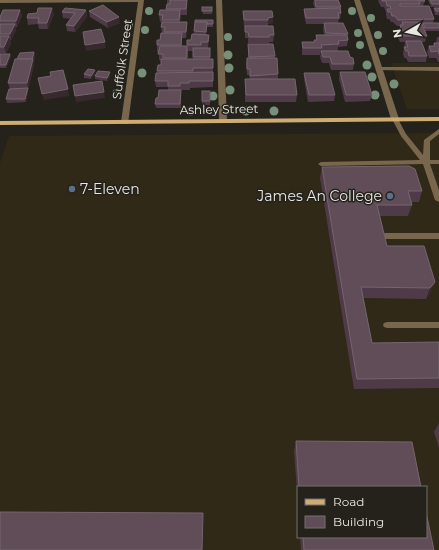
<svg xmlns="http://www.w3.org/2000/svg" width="439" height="550" font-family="Montserrat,sans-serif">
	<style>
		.commercial { fill: #302918; fill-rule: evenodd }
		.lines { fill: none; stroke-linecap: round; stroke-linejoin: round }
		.lane { fill: #78674c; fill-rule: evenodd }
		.street { fill: #78674c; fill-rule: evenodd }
		.primary { fill: #cfac72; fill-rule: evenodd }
		.tree { fill: #769079 }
		.wall { fill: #4f3a48; fill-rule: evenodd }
		.shaded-wall { fill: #38292f }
		.building { fill: #604d58; stroke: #75656e }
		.service-dot { fill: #5c6f8a; stroke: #25221c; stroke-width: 1.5 }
		.labels { text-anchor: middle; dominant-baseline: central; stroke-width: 3; stroke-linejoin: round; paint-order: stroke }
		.far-street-label { font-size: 12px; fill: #e8e7e3; stroke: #25221c }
		.poi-label { font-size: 14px; fill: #e8e7e3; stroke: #25221c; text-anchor: start }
	</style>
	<rect width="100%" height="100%" fill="#25221c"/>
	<g class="commercial">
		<path d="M391 63H439V109H407Z"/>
		<path d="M439 133V550H0V163L9 136ZM298 487H426V537H298Z"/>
	</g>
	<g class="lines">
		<g class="lane">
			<path d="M380 67H439V71L378 70V68Z"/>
			<path d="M395 117 398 119 406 134 423 155 424 140 439 129V134L430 141V160H439V164H430L439 190V202L435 200 423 164 321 166 318 164 321 162 420 160 401 136 392 119Z"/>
			<path d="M382 233H439V239H382L378 236Z"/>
			<path d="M387 322H439V328H387L384 327 383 325 384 323Z"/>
		</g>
		<g class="street">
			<path d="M0 0H144L128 124H125L121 122 138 2 0 3Z"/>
			<path d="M216 0H222L227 121 223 123 219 121Z"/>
			<path d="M354 0H360L399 119 398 121H392L391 119Z"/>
		</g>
		<path class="primary" d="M439 117V121L0 125V121Z"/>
	</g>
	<g class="tree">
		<circle cx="149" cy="11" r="4"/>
		<circle cx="352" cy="11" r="4"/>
		<circle cx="371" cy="18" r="4"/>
		<circle cx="129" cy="24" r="4"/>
		<circle cx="145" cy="30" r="4"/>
		<circle cx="358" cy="33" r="4"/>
		<circle cx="378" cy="35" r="4"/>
		<circle cx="228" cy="37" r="4"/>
		<circle cx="125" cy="43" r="4"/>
		<circle cx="360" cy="45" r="4"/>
		<circle cx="383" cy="51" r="4"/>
		<circle cx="228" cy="55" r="4.5"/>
		<circle cx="367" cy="65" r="4.5"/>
		<circle cx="122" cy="66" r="4.5"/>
		<circle cx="229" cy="68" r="4.5"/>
		<circle cx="142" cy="73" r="4.5"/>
		<circle cx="372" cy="77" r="4.5"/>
		<circle cx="394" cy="84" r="4.5"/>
		<circle cx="230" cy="90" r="4.5"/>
		<circle cx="117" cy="93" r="4.5"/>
		<circle cx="375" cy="95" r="4.5"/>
		<circle cx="213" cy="96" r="4.5"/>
		<circle cx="191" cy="111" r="4.5"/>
		<circle cx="246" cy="111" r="4.5"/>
		<circle cx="274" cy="111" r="4.5"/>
	</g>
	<g class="wall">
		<path d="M167 0H187V15H181L180 22H187V28L186 38H182V46H187V45L191 40 194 34V31L213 20V27H207L206 35H209L208 48H210V59H213V87L190 88V90H180H181V108H156L155 104 158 98 168 90V87H156L155 81 157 73 158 65H161V60H159V52H157V45L164 33H162L161 27 162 22H160L159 15 166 10 167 4ZM188 51H193V59H187Z"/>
		<path d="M314 0H338L341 7V13L340 19H339L338 23 348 34 347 36 348 40 347 46 338 47V51L350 57 354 64 353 70H331L329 63H322L320 57 321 51V55H302V42H314V40H316V35H324L323 29 324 24H306L304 15V9H315L313 3Z"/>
		<path d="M379 0H424L425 1 423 6 434 19 433 23H439V31H424L427 36 425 42H422L427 56 426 62H408L406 58H404L403 53 405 42H400L398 38 400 26H397L393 22H391L389 19H387L386 15V12L384 7H381L378 1Z"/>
		<path d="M428 0H439V7H431Z"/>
		<path d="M202 7H212V14H203Z"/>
		<path d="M434 8H439V15H435L434 11Z"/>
		<path d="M20 10 22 16 17 27H15L16 30 11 40H10L11 43 6 53H0V17Z"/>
		<path d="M86 10 87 17 75 32 67 31 66 25 71 19 63 18 62 12Z"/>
		<path d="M89 11 120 23 108 28 90 17Z"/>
		<path d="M243 11 273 17V23L268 24V26L274 35 273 42H269V43H248V38H245V27H244Z"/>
		<path d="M54 14 48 29H39L38 24 28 25 27 18Z"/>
		<path d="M437 37H439V62H438L436 58H429L427 52 429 46H433L434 43H436Z"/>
		<path d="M248 44 275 56 278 74V79L297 95 296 102H245V79H250L249 75H247L246 64 247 58H248Z"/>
		<path d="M34 52 35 55 34 62V65L28 89V91L26 102 7 103 6 99 10 89 8 83 17 59Z"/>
		<path d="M0 54H10L11 57 6 68H0Z"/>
		<path d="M340 72 372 95 370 101 345 102 339 79Z"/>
		<path d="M304 73 335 95 334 101 308 102 304 79Z"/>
		<path d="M84 74H95L91 79 84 78Z"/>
		<path d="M95 76H110L107 81 95 79Z"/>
		<path d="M202 91 210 101V105H202Z"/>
		<path d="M322 167 422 191 419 202H411L412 205 408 216H380L387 246 435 282 430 293 426 299 363 298 372 343 439 342V388L354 389 320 178Z"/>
		<path d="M439 423V448L434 432Z"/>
		<path d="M296 441 421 487H298V504L294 451Z"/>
		<path d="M300 537H426L434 550H301Z"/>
	</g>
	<g class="shaded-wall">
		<path d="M52 8 54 14 48 29 47 23Z"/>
		<path d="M20 10 22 16 17 27 16 21Z"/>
		<path d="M86 10 87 17 75 32 74 26Z"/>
		<path d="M119 17 120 23 108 28 107 22Z"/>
		<path d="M273 17V23L268 24V18Z"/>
		<path d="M187 22V28L186 38V32Z"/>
		<path d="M15 24 16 30 11 40 10 34Z"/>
		<path d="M9 36 11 43 6 53 4 47Z"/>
		<path d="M105 42 106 48 86 51 85 45Z"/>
		<path d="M34 52 35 55 34 62V65L28 89 27 83Z"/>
		<path d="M10 54 11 57 6 68V65Z"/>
		<path d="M95 70V74L91 79V76Z"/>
		<path d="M110 72V76L107 81V78Z"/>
		<path d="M28 88V91L26 102 25 99Z"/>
		<path d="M68 89 69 96 44 100 42 94Z"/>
		<path d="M104 92 105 98 76 102 75 96Z"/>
		<path d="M435 282 430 293 426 299 430 288Z"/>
	</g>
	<g class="building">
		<path d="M170 0H187L186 9H166L167 4H170Z"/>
		<path d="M315 0H338L341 7H316Z"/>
		<path d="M382 0H424L425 1H419L420 4H400V6H429L434 19 398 20 395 16H392L391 12H388L387 9H391L390 6H387L386 1H382Z"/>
		<path d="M430 0H439V4H432Z"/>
		<path d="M103 5 119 17 107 22 89 11Z"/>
		<rect x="202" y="7" width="10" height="4"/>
		<path d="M38 8H52L47 23H38L39 18H27L28 14 37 13Z"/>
		<path d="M65 8 86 10 74 26 66 25 75 13 62 12Z"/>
		<path d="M340 8 341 13H338L339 18H306L304 9Z"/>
		<path d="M434 8H439V11H436Z"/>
		<path d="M3 10H20L16 21H0V17Z"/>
		<path d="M160 10H180L179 20H162L163 15H159Z"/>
		<path d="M243 11H272L273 17 268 18V20H244Z"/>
		<path d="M195 20H213V24H207V22H195Z"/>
		<path d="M162 22H187L186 32H164L165 27H161Z"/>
		<path d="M195 22H207L206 32 194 31Z"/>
		<path d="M402 22H421L427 36H401L399 31H402L400 25H403Z"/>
		<path d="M324 23H343L348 34 326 33Z"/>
		<path d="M423 23H439V28H425Z"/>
		<path d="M0 24H15L10 34H0Z"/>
		<path d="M245 26H273L274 35H269V37H249L248 32H245Z"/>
		<path d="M101 29 105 42 85 45 83 32Z"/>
		<path d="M161 33H182L181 45H157V40H160Z"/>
		<path d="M192 34 209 35 208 42H201V45H187V40H191Z"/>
		<path d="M316 35H347L348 40 338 41 339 44 321 45 322 48H303L302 42H315L314 40H317Z"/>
		<path d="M0 36H9L4 47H0Z"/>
		<path d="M406 41H421L427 56H409L408 51H406L404 47H408Z"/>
		<path d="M434 43H439V54L438 51 431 52 429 46H435Z"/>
		<path d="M248 44H273L275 56 249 57Z"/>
		<path d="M160 46H187V58H163V54H158Z"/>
		<rect x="193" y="48" width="17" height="9"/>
		<path d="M321 51H348L350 57 353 58 354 64H332L330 57H323Z"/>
		<path d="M34 52 32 60 33 59H17L20 53Z"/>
		<path d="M0 54H10L6 65H0Z"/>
		<path d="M247 58H277L278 74 250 76V69H247Z"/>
		<path d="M15 59H33L27 83H8Z"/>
		<path d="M161 59H213V68H193V71H157L158 65H161Z"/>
		<path d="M88 69 95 70 91 76 84 74Z"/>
		<path d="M63 70 68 89 42 94 38 78 51 76 50 72Z"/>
		<path d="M98 71 110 72 107 78 95 76Z"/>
		<path d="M213 72V81H189V83H180V86H168V81H155L156 73Z"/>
		<path d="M340 72H365L372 95H346Z"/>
		<path d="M304 73H329L335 95H309Z"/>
		<path d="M245 79H295L297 95H246Z"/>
		<path d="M102 81 104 92 75 96 73 85Z"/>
		<path d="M28 88 25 99H6L9 89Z"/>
		<path d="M159 90H181L180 104H155L156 98H158Z"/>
		<rect x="202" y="91" width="8" height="10"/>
		<path d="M409 166 415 169 422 191H408L412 205H377L387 246H424L435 282 430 288 361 287 372 343 439 342V378L357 379 322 167Z"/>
		<path d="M296 441 412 442 421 487H299Z"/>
		<path d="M0 512 203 513 202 550H0Z"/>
		<path d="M426 512 434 550H304L303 537H426Z"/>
	</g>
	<g class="service-dot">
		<circle cx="72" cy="189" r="4"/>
		<circle cx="390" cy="196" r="4"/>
	</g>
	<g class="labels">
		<g class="far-street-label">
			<text transform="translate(122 59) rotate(-82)">Suffolk Street</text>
			<text transform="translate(219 109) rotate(-1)">Ashley Street</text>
		</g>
		<g class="poi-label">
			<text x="80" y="189">7-Eleven</text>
			<text x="382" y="196" text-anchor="end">James An College</text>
		</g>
	</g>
	<rect x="297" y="486" width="130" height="52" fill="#25221c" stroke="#73716c"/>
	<rect x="305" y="499" width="20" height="6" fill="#cfac72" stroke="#73716c"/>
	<text x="333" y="506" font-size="12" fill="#e8e7e3">Road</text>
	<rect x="305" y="516" width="20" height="12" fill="#604d58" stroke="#73716c"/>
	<text x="333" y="526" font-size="12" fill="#e8e7e3">Building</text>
	<g transform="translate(407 32) rotate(261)" stroke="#25221c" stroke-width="3" paint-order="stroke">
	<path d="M0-3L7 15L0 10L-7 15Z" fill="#e8e7e3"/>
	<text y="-6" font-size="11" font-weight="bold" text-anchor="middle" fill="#e8e7e3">N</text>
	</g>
</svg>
